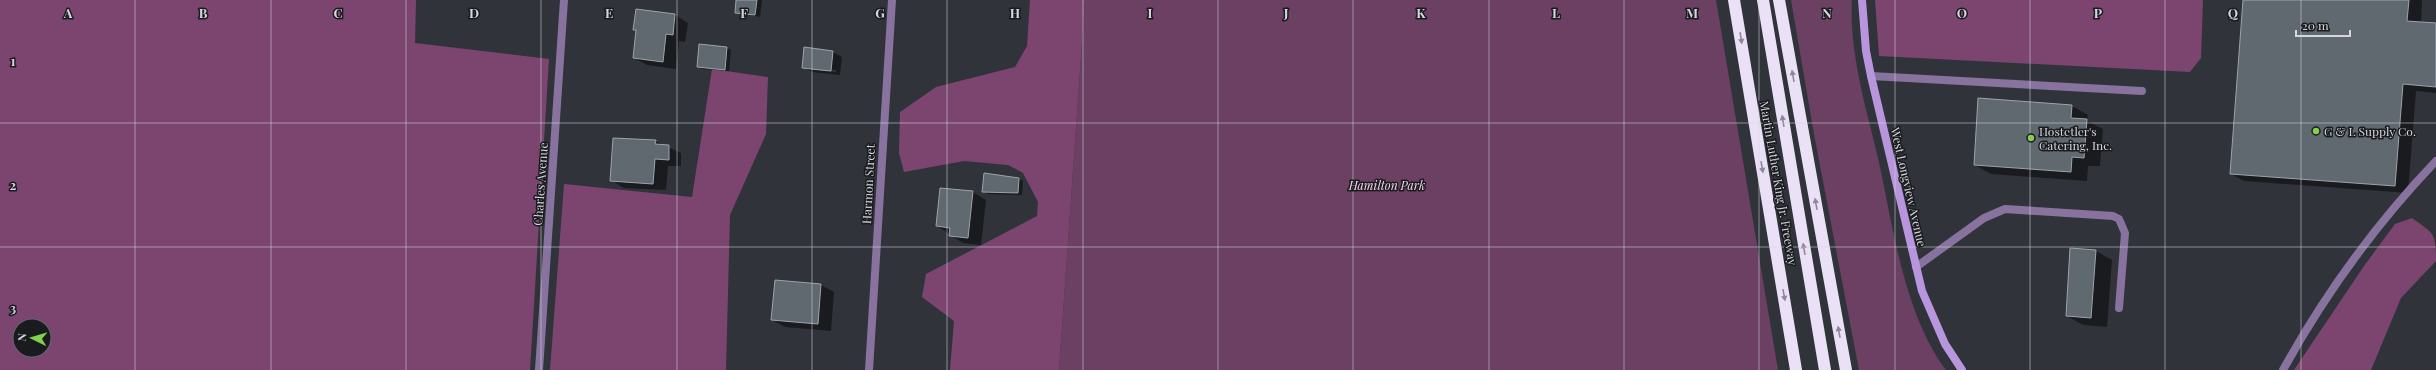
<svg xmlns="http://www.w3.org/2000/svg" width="2436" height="370" font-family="'Playfair Display',serif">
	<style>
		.green { fill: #6b4062 }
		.forest { fill: #7b4570; fill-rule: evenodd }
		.shadow { fill: #0007; fill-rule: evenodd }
		.building { fill: #606870; stroke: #9ba4ac }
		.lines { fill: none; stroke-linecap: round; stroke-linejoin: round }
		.lane { stroke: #88739f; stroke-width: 8 }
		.street { stroke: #88739f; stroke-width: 8 }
		.secondary { stroke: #b896dd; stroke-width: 8 }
		.highway { stroke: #eae1f7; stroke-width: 12 }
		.oneway { fill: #8c8896 }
		.grid { fill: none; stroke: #d6d7dd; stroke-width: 1; stroke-opacity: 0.55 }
		.poi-dot { fill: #84d04e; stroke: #1a1b1f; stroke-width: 1.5 }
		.labels { text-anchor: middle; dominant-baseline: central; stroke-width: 3; stroke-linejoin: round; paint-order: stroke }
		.poi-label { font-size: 12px; fill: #d6d7dd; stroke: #1a1b1f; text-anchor: start }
		.street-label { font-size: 12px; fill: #d6d7dd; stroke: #1a1b1f }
		.park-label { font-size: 12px; font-style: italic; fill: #f7d5ee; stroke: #1a1b1f }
		.grid-label { font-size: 13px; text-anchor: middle; font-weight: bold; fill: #d6d7dd; stroke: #1a1b1f; stroke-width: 3; stroke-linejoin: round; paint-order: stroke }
	</style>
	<rect width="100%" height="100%" fill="#31333b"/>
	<g class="green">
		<path d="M1085 0H1716L1778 370H1059Z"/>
		<path d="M1791 0H1852C1849 53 1866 107 1878 158 1893 226 1904 314 1946 370H1859L1814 134Z"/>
	</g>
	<g class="forest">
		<path d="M0 0H416L415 43 549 59 530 370H0ZM20 326H44V350H20Z"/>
		<path d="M1030 0H1085L1059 370H950L954 321 922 297 926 274 1037 216 1038 202 1023 173 1008 165 964 161 904 172 899 153 900 112 936 87 1015 67 1027 46Z"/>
		<path d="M1875 0H2203L2201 58 2190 72 1879 56Z"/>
		<path d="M712 69 768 77 766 134 730 215 726 370H550L564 184 692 197Z"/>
		<path d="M2412 218C2434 234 2436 232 2436 261L2401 298 2371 370H2294L2364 266 2395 224Z"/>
	</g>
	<g class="shadow">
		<path d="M737 0H762L760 17 736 12Z"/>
		<path d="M2244 0H2422L2421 23 2436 24V93L2416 91 2408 193 2244 181 2231 174Z"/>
		<path d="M636 10 675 15 688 23 685 42 679 41 676 69 647 65 634 58 637 31 634 29Z"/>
		<path d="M726 48 731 50 729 71 702 69 698 67Z"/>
		<path d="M805 48 833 52 842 57 840 75 812 72 803 67ZM812 68 836 70V72L812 70Z"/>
		<path d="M2072 106 2088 115 2087 121 2103 129 2100 166H2088L2087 181 1991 174 1975 165Z"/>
		<path d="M655 141 681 153V166H668L666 190 624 188 611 180Z"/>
		<path d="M1018 179 1023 181 1022 195 988 194 983 191Z"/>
		<path d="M940 189 973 192 986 200 981 245 963 243 937 226Z"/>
		<path d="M2096 251 2112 260 2107 327 2083 325 2067 316Z"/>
		<path d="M821 285 834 292 831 331 785 327 772 320Z"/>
	</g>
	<g class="building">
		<path d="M736 0H757L755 15 735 13Z"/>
		<path d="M2243 0H2409L2407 21 2436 23V87L2403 84 2395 186 2230 174Z"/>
		<path d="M636 9 675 14 673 35 666 34 663 62 633 58 636 30H633Z"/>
		<path d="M699 44 727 47 725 70 697 67Z"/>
		<path d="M804 47 833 51 831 71 802 68Z"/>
		<path d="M1978 98 2072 105 2071 118 2087 119 2084 158 2072 157 2071 172 1974 165Z"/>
		<path d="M613 138 656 140 655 144 669 145V160L655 159 653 184 610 181Z"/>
		<path d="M984 173 1019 178 1018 193 982 192Z"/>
		<path d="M940 188 973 191 968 238 949 236 950 228 936 226Z"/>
		<path d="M2070 248 2096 250 2091 318 2066 316Z"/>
		<path d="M775 280 821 284 818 324 771 320Z"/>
	</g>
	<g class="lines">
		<g class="lane">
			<path d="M1871 76 2142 91"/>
			<path d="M1916 267 1984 218 2005 209 2113 216 2119 219 2125 233 2119 308"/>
			<path d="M2283 370C2326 292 2375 225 2436 161"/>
		</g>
		<g class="street">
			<path d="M539 370 564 0"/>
			<path d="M869 370 892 0"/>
		</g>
		<path class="secondary" d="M1862 0 1866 51 1871 76 1922 291 1945 344 1962 370"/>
		<g class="highway">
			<path d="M1734 0 1796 370"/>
			<path d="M1763 0 1825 370"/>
			<path d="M1779 0 1846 370"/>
		</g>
	</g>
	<defs><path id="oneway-solid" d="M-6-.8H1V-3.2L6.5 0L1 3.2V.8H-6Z"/></defs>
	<g class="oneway">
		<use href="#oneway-solid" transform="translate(1741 38) rotate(81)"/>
		<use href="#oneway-solid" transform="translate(1793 76) rotate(-100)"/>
		<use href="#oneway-solid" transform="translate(1783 121) rotate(-99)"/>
		<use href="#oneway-solid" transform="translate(1762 167) rotate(80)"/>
		<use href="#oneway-solid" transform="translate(1816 204) rotate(-100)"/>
		<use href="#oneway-solid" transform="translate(1804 249) rotate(-100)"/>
		<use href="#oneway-solid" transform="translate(1784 295) rotate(80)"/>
		<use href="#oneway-solid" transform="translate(1839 332) rotate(-100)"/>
	</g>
	<path class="grid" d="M135 0V370M271 0V370M406 0V370M541 0V370M677 0V370M812 0V370M947 0V370M1083 0V370M1218 0V370M1353 0V370M1489 0V370M1624 0V370M1759 0V370M1895 0V370M2030 0V370M2165 0V370M2301 0V370M0 123H2436M0 247H2436"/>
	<g class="poi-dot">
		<circle cx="2316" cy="131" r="4"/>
		<circle cx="2031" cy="138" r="4"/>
	</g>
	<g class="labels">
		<g class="poi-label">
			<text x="2039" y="131">Hostetler's<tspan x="2039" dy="14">Catering, Inc.</tspan></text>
			<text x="2324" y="131">G &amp; L Supply Co.</text>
		</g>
		<g class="street-label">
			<text transform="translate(1779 183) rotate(80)">Martin Luther King Jr. Freeway</text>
			<text transform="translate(540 184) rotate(-86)">Charles Avenue</text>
			<text transform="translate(868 184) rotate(-87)">Harmon Street</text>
			<text transform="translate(1909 187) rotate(77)">West Longview Avenue</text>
		</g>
		<g class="park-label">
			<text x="1387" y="185">Hamilton Park</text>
		</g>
	</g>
	<g class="grid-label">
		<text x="68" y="18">A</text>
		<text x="203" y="18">B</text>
		<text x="338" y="18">C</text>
		<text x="474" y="18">D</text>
		<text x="609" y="18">E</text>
		<text x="744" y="18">F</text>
		<text x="880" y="18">G</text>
		<text x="1015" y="18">H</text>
		<text x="1150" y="18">I</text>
		<text x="1286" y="18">J</text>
		<text x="1421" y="18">K</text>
		<text x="1556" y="18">L</text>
		<text x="1692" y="18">M</text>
		<text x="1827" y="18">N</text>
		<text x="1962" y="18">O</text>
		<text x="2098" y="18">P</text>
		<text x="2233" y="18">Q</text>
		<text x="13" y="66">1</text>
		<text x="13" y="190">2</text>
		<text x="13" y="313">3</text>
	</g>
	<g transform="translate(32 338) rotate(275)"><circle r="19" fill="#1a1b1f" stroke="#65666b"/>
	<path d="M0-3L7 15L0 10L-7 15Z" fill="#84d04e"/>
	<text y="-6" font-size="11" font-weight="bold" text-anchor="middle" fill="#d6d7dd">N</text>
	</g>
	<path d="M2296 30v6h54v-6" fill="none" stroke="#d6d7dd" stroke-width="2"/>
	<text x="2302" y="30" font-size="12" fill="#d6d7dd" stroke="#1a1b1f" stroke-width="3" paint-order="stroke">20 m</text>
</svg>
